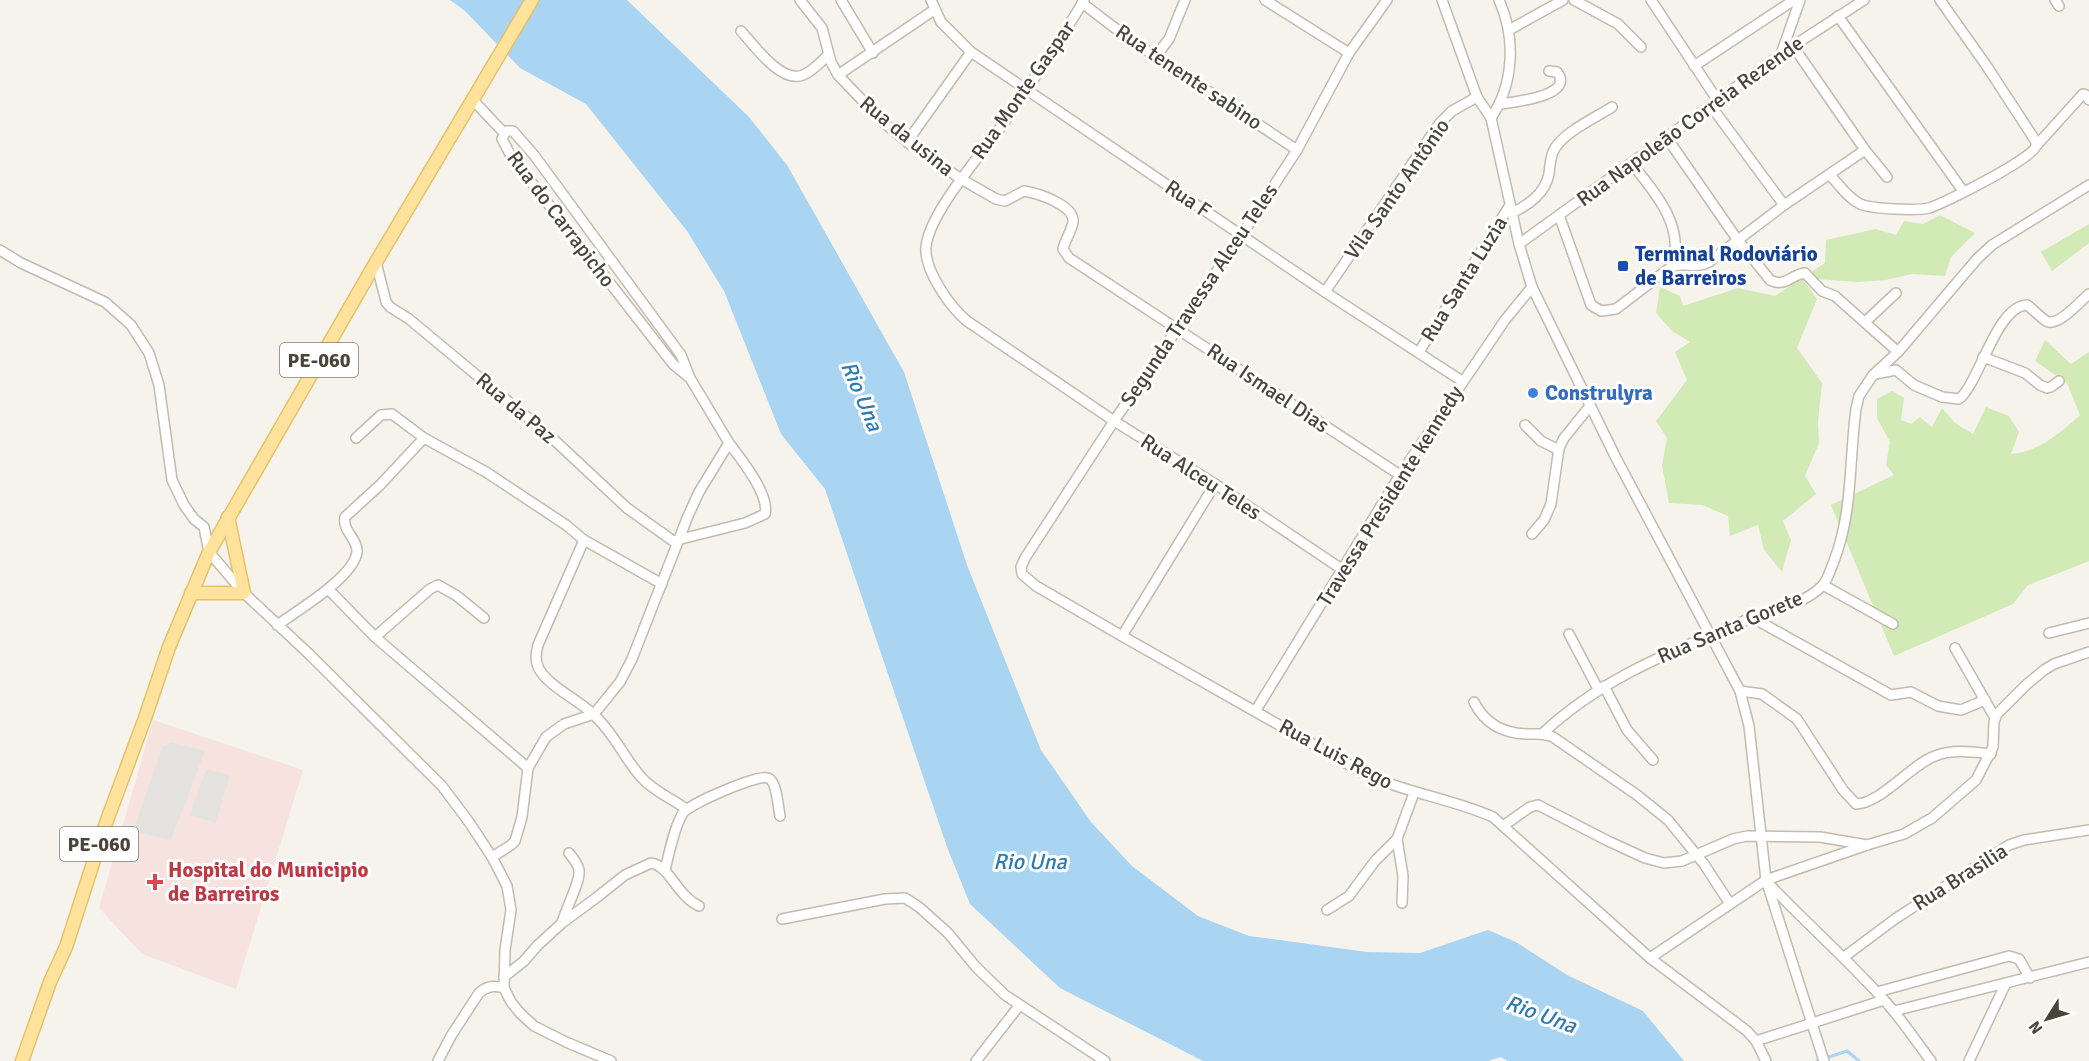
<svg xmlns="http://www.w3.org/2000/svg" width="2089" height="1061" font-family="Signika,sans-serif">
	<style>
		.medical { fill: #f6e3e0 }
		.green { fill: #d2eab5 }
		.parking { fill: #e5e3e0 }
		.water { fill: #a9d4f2 }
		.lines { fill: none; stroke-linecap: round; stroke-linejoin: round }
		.stream { stroke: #a9d4f2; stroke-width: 3 }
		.minor-casing { stroke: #c2bbae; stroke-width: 12 }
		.major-casing { stroke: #e6c16a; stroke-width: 15 }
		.minor { stroke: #fff; stroke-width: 9 }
		.major { stroke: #ffe39c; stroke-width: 12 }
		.transit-dot { fill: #1a4fb4; stroke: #fff; stroke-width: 2 }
		.shop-dot { fill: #3f7fe0; stroke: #fff; stroke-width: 2 }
		.health-dot { fill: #e0444e; stroke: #fff; stroke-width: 2 }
		.labels { text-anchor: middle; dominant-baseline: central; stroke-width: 6; stroke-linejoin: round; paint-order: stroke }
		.shield { fill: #fff; stroke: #817c74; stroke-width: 1.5 }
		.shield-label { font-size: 20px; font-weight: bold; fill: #4b4439 }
		.street-label { font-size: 21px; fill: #4b4439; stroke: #fff }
		.transit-label { font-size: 21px; font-weight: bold; fill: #164399; stroke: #fff; text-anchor: start }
		.shop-label { font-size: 21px; font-weight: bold; fill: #366cbe; stroke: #fff; text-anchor: start }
		.health-label { font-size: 21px; font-weight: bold; fill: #be3a42; stroke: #fff; text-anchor: start }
		.water-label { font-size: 22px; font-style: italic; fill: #2e7ab2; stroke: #fff }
	</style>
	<rect width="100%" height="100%" fill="#f6f3ec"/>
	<path class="medical" d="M153 720 303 770 236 989 142 954 99 908Z"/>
	<g class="green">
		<path d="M1940 215 1975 233 1951 257 1945 276 1912 274 1886 280 1857 282 1802 278 1817 299 1797 348 1822 383 1818 421 1819 443 1805 476 1816 494 1783 521 1791 540 1782 572 1764 550 1758 525 1730 536 1728 516 1702 505 1669 503 1662 465 1667 438 1656 421 1687 380 1675 352 1690 342 1672 331 1656 313 1660 287 1680 296 1683 306 1738 288 1775 296 1825 263 1826 240 1876 229 1896 235 1904 221 1923 224Z"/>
		<path d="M2089 224V243L2052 271 2041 252Z"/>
		<path d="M2045 340 2071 364 2089 352V561L2028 585 2013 604 1894 656 1831 505 1894 475 1886 465 1890 442 1877 418V399L1892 391 1904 398 1901 420 1911 424 1920 417 1932 427 1942 408 1955 423 1973 434 1986 407 2009 416 2019 432 2011 454C2040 451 2059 434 2080 415L2067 383 2035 361Z"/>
	</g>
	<g class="parking">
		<path d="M172 742 205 751 171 840 133 831 163 746Z"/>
		<path d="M206 769 230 775 216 823 190 815Z"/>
	</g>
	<path class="water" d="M450 0H627L749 117 787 165 904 372 967 565 1041 750 1091 822 1132 866 1198 916 1249 936 1367 952 1420 953 1488 930 1516 942 1567 975 1643 1011 1684 1061H1507L1501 1057 1488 1061H1203L1060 988 970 904 947 847 825 489 781 434 724 291 687 231 586 104 520 68 465 11Z"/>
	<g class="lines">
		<path class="stream" d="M1817 1061 1847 1051 1859 1061"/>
		<g class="minor-casing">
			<g id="minor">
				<path d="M800 0 822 28 831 62 838 75 883 122 907 142 961 179 996 199 1005 201 1024 191C1037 193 1075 205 1073 222 1071 232 1065 240 1063 249L1069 258 1400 475"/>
				<path d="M841 0 873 53"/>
				<path d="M931 0 941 22 971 52 1325 292 1462 381"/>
				<path d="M1084 0C1076 15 1066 29 1057 43 1038 73 1019 102 998 131 978 158 929 214 926 247 924 270 950 307 967 321L1114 421 1215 484 1343 570"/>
				<path d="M1265 0 1349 53"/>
				<path d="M1387 0 1349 53 1297 150 1241 236 1114 421 1025 558 1021 567 1022 574 1036 586 1122 636 1362 772C1404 793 1450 798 1493 817L1650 958 1747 1031 1756 1041 1766 1061"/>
				<path d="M1442 0 1477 97 1491 118 1519 244 1532 287 1616 458 1740 691 1749 726 1766 880 1824 1061"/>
				<path d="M1574 0 1618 24 1641 47"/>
				<path d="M1651 0 1718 101"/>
				<path d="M2055 0 2059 6"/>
				<path d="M1082 3 1128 38 1297 150"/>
				<path d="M1838 16 1963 191"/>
				<path d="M1509 30 1563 0"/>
				<path d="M741 31C754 45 781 84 803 75 813 71 821 62 828 55"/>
				<path d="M1793 46 1865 150 1887 177"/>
				<path d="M1781 54 1800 0"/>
				<path d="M1156 56 1169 39 1185 0"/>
				<path d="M1694 66 1794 0"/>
				<path d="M838 75 934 10"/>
				<path d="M472 99 504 133"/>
				<path d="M1501 104C1513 102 1576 96 1557 72L1549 71"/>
				<path d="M1711 106 1784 205"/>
				<path d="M1491 118C1514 84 1516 38 1499 0"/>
				<path d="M1667 138 1737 239 1770 280C1785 288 1792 274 1805 273L1822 291 1835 296 1898 352"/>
				<path d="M907 142 971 52"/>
				<path d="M2036 146 2083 94 2086 95 2089 100"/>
				<path d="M1632 164C1655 192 1687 229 1671 267"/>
				<path d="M1830 175C1839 185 1848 198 1860 204 1872 209 1916 211 1929 208 1943 204 2034 158 2036 146 2037 143 2035 140 2033 137L1986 65 1940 0"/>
				<path d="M1512 213C1528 205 1545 194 1549 174 1550 165 1550 156 1555 148 1566 131 1595 118 1612 107"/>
				<path d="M1559 215 1591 305 1601 311 1616 309 1671 267C1686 261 1694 270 1709 262L1784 205 1865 150"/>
				<path d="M1519 244 1793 46 1864 0"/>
				<path d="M0 250 21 263 105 302 131 325 149 353 159 385 172 480 184 505 194 519 204 527 209 552 244 593 309 654 442 786 469 822 492 857 507 886 511 910 505 950 504 988 511 1002 520 1013 534 1026 566 1042 611 1061"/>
				<path d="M376 262 386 302 390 307 409 319 551 437 627 508 676 543"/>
				<path d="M1325 292 1439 124 1452 111 1477 97"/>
				<path d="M1865 322 1896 293"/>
				<path d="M1419 352 1510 205"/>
				<path d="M1983 357 2025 373 2040 385 2047 388 2051 387 2059 381"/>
				<path d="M1875 374 1896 370 1914 385 1942 397 1959 399C1979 384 1996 306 2027 305 2034 310 2039 316 2046 321 2058 328 2080 301 2089 294"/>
				<path d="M1525 425 1541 441 1559 450"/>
				<path d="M356 438 381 415 392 414 424 438 486 472 566 525 584 540 662 584"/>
				<path d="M1532 534 1544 520 1551 504 1559 448 1564 438 1590 406"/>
				<path d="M584 540 538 645C536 652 535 660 538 667 547 686 579 700 594 715 614 733 624 758 641 777 654 792 672 798 686 809"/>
				<path d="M677 540 745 523 765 514C770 495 741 459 729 443"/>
				<path d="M1823 585 1893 624"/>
				<path d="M329 590 375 637 528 768"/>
				<path d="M1753 618 1891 695 1911 692 1938 706 1961 710 1985 700"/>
				<path d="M277 625C297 611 354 577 357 552 358 539 342 531 345 517L380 485 424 438"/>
				<path d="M2049 633 2089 623"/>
				<path d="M1569 634 1598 689"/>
				<path d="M1122 636 1215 484"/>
				<path d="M375 637 430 589 438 585 457 596 484 618"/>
				<path d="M1955 648 1995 718"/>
				<path d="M1604 686 1627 730 1653 760"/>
				<path d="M1740 691 1762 694 1797 719 1843 790 1856 804C1880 804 1912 764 1935 756 1952 749 1973 752 1991 754"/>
				<path d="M1474 702C1485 724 1504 734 1529 734 1539 734 1544 733 1553 737L1637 795 1668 820 1704 864 1730 904"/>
				<path d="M1256 710 1400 475 1505 320 1532 287"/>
				<path d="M1543 733C1603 677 1671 652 1744 621 1768 611 1804 605 1822 586 1828 580 1831 568 1834 561 1853 512 1849 461 1856 409L1859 396 1873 375 1898 352 1977 259 1992 245 2089 185"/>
				<path d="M1503 826 1530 807 1538 805 1608 841 1645 858 1664 863 1682 861 1733 839 1747 836 1820 837 1867 845"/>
				<path d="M492 857 511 845 515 841 522 817 528 768 546 737 564 724 594 714 620 682 632 659 688 516 699 492 729 443 690 378 681 355 534 155 513 131H506L502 139 511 156 673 364 690 378"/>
				<path d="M665 870C669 854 674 827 683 813 689 804 758 774 768 778 777 781 778 807 780 816"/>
				<path d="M1769 884C1806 923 1847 959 1883 999 1901 1018 1915 1040 1931 1061"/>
				<path d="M1402 903 1403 876 1397 839 1414 793"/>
				<path d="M1327 910 1349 896 1375 861 1397 839"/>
				<path d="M782 919 885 899 905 898 919 907 948 933 976 967 1005 995 1105 1061"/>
				<path d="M562 923C565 910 581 881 579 870 578 864 573 858 569 853"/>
				<path d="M1844 957 1895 919 2009 845 2024 840 2089 830"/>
				<path d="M1650 958 1766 880 1867 845 1904 834 1932 818 1976 780 1993 747 1994 722 1997 714 2026 685 2044 670 2054 664 2089 652"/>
				<path d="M504 977 524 961 538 945 562 923 596 898 625 875 651 863C670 866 677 896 699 906"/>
				<path d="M1877 992 2009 956 2019 959 2030 978"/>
				<path d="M1894 1011 2089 962"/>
				<path d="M1756 1041 1884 1000"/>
				<path d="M438 1061 451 1036 479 993C487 986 494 985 504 988"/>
				<path d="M976 1061 1019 1006"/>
				<path d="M1969 1061 2006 983"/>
			</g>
		</g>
		<g class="major-casing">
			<g id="major">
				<path d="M191 593H244L228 517"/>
				<path d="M22 1061 50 982 66 947 106 823 145 718 169 647 209 552 376 262 532 0"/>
			</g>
		</g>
		<use href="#minor" class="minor"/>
		<use href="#major" class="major"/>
	</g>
	<rect class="transit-dot" x="1617" y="260" width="12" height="12" rx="3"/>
	<circle class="shop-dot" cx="1533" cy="393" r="6"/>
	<path class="health-dot" d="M152 873h6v6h6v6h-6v6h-6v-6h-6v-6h6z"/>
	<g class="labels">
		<g class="shield">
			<rect x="280" y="343" width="78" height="34" rx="4.5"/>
			<rect x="60" y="827" width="78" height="34" rx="4.5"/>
		</g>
		<g class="shield-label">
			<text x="319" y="360">PE-060</text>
			<text x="99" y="844">PE-060</text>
		</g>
		<g class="street-label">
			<text transform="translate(1189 77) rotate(34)">Rua tenente sabino</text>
			<text transform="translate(1023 90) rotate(-55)">Rua Monte Gaspar</text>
			<text transform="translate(1690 121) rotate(-36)">Rua Napoleão Correia Rezende</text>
			<text transform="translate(907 136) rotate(39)">Rua da usina</text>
			<text transform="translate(1397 189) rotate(-55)">Vila Santo Antônio</text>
			<text transform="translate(1188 199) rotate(34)">Rua F</text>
			<text transform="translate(561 219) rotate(53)">Rua do Carrapicho</text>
			<text transform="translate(1464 279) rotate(-58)">Rua Santa Luzia</text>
			<text transform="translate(1199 295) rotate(-56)">Segunda Travessa Alceu Teles</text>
			<text transform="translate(1268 388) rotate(34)">Rua Ismael Dias</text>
			<text transform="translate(516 408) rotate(40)">Rua da Paz</text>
			<text transform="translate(1201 477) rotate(33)">Rua Alceu Teles</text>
			<text transform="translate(1390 496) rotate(-58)">Travessa Presidente kennedy</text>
			<text transform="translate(1730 627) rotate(-23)">Rua Santa Gorete</text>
			<text transform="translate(1336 754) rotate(28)">Rua Luis Rego</text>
			<text transform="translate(1960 877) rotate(-32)">Rua Brasilia</text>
		</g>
		<g class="transit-label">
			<text x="1635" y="254">Terminal Rodoviário<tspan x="1635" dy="24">de Barreiros</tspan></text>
		</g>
		<g class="shop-label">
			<text x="1545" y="393">Construlyra</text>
		</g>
		<g class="health-label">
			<text x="168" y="870">Hospital do Municipio<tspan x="168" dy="24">de Barreiros</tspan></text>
		</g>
		<g class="water-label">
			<text transform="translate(862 396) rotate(67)">Rio Una</text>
			<text x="1030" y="861">Rio Una</text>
			<text transform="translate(1541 1014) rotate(20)">Rio Una</text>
		</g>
	</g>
	<g transform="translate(2047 1019) rotate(233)" stroke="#ffffff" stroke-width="4.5" paint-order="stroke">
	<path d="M0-4.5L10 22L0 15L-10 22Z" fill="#4b4439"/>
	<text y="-9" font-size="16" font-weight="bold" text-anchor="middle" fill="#4b4439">N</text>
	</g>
</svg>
